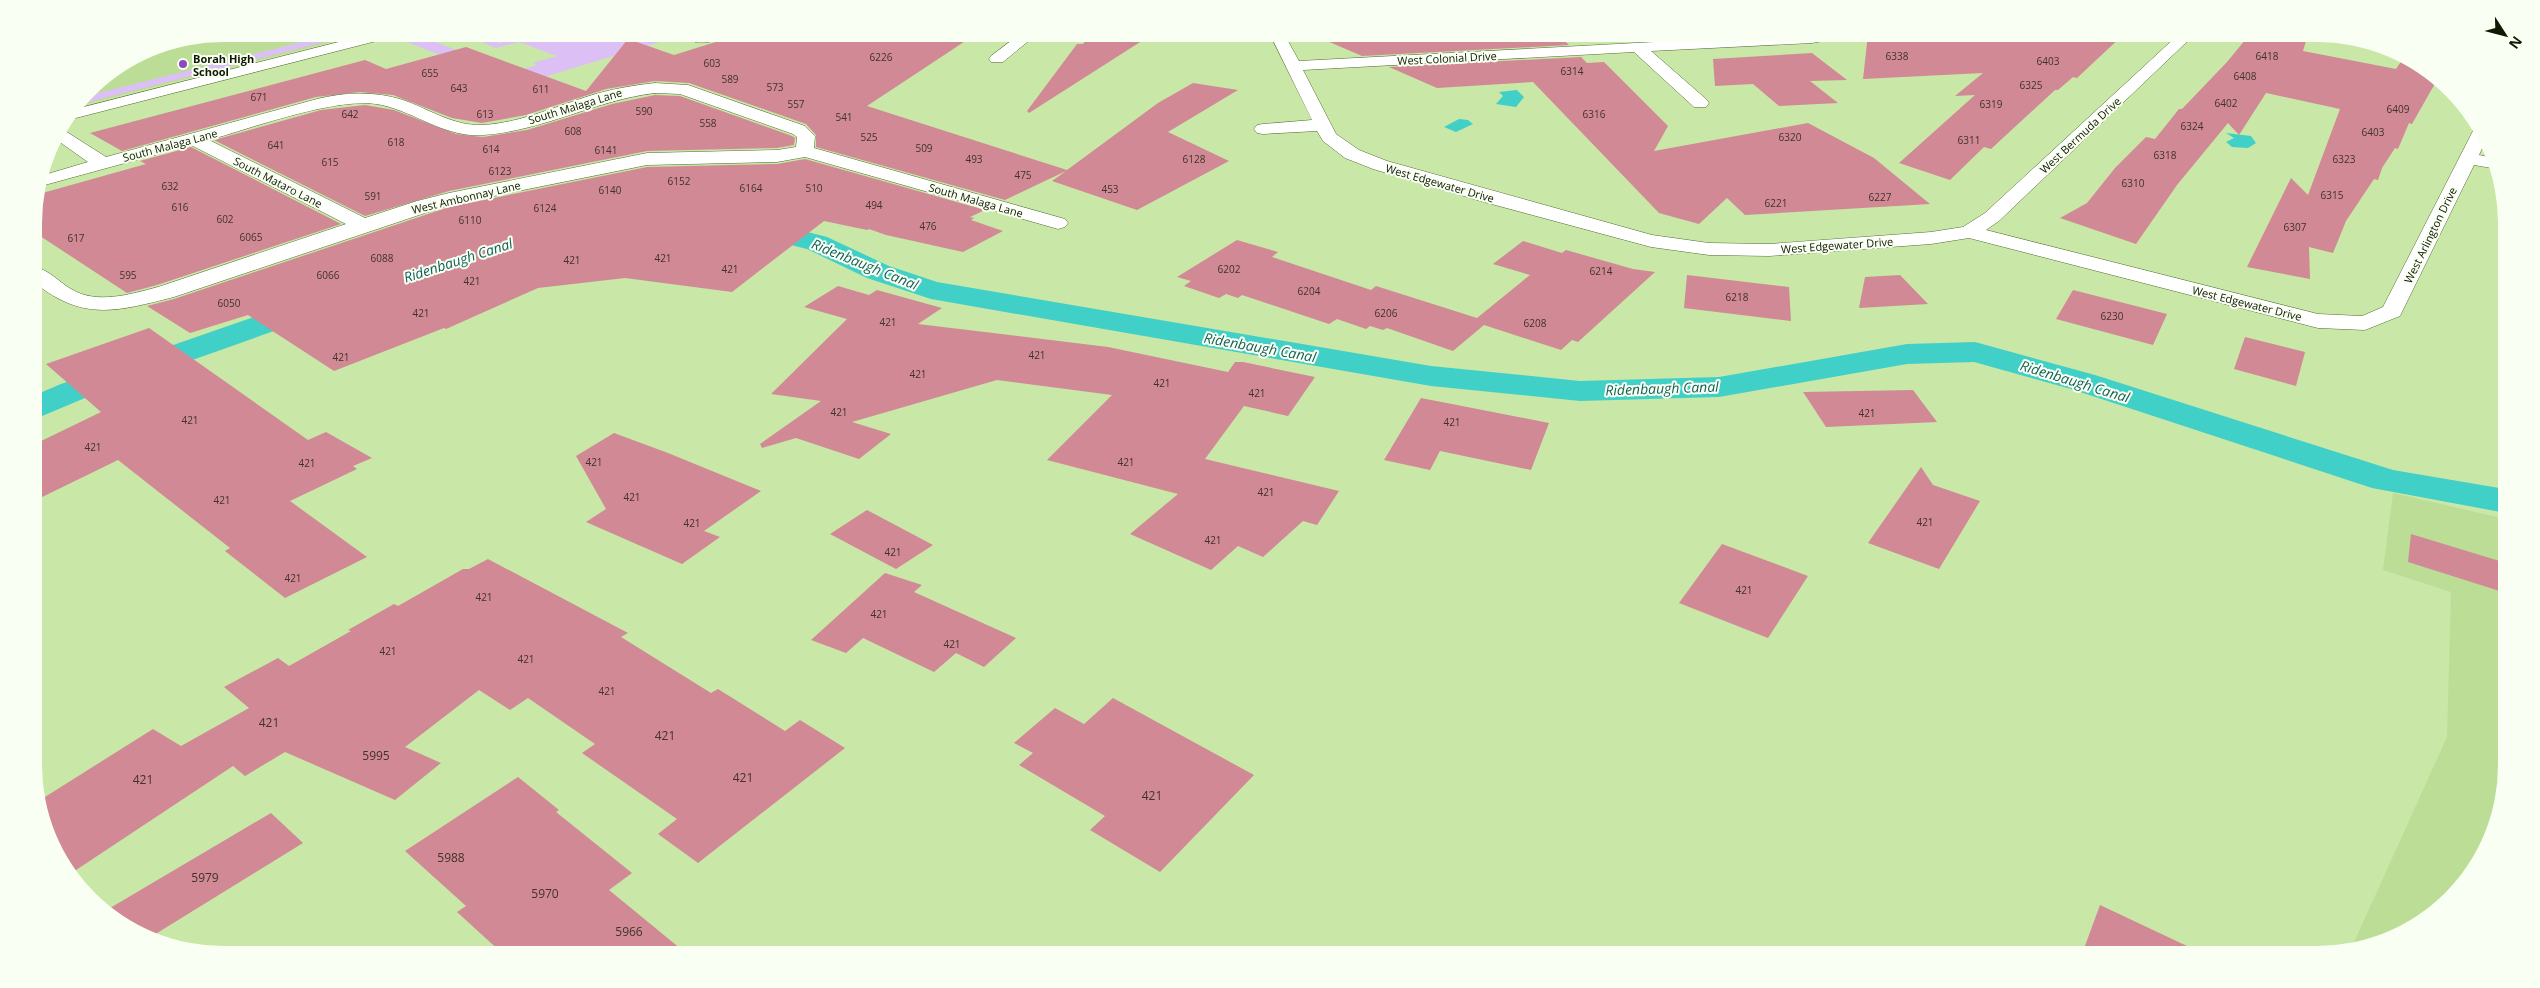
<svg xmlns="http://www.w3.org/2000/svg" width="2540" height="988" font-family="'Open Sans',sans-serif">
	<style>
		.built { fill: #bcdd96 }
		.green { fill: #dbbff5 }
		.water { fill: #41d0c7 }
		.lines { fill: none; stroke-linecap: round; stroke-linejoin: round }
		.canal { fill: #41d0c7; fill-rule: evenodd }
		.building { fill: #d18995 }
		.minor-casing { stroke: #536d32; stroke-width: 1 }
		.minor { fill: #fff; fill-rule: evenodd }
		.poi-dot { fill: #8c48bc; stroke: #f9fff2; stroke-width: 2 }
		.labels { text-anchor: middle; dominant-baseline: central; stroke-width: 4; stroke-linejoin: round; paint-order: stroke }
		.number-label { font-size: 10px; fill: #3f3427 }
		.far-poi-label { font-size: 11px; font-weight: bold; fill: #0e1802; stroke: #f9fff2; text-anchor: start }
		.far-street-label { font-size: 11px; fill: #0e1802; stroke: #f9fff2 }
		.near-number-label { font-size: 12px; fill: #3f3427 }
		.water-label { font-size: 14px; font-style: italic; fill: #13615c; stroke: #f9fff2 }
	</style>
	<rect width="100%" height="100%" fill="#c9e7a7"/>
	<g class="built">
		<path d="M223 34H363L79 106 98 81 151 48Z"/>
		<path d="M2393 493 2506 519V765L2496 826 2467 880 2432 915 2378 944 2351 949 2447 737 2451 592 2383 570Z"/>
	</g>
	<g class="green">
		<path d="M334 34H356L81 104 86 96Z"/>
		<path d="M536 34H662L673 38 517 85 402 40 417 35 514 72 537 65 533 63 557 56 519 42 496 48 479 41 482 40 480 38 500 43Z"/>
	</g>
	<g class="water">
		<path d="M1517 90 1524 97 1516 107 1496 104 1503 96 1499 92Z"/>
		<path d="M1459 119 1468 120 1473 124 1456 132 1444 127Z"/>
		<path d="M2226 133 2251 136 2256 143 2248 148 2232 147 2226 142 2234 138Z"/>
	</g>
	<g class="lines">
		<g class="canal">
			<path d="M749 217 827 237 889 266 937 282 1431 366 1580 381 1719 377 1907 344 1975 342 2095 375 2393 470 2505 489 2506 513 2372 488 2071 389 1974 362 1907 364 1719 397 1580 401 1431 386 931 299 867 278 807 249 739 232 735 226 739 220Z"/>
			<path d="M311 297 322 300 327 307 322 314 85 398 35 419V395L61 384Z"/>
		</g>
	</g>
	<g class="building">
		<path d="M741 34H976L867 106 1067 170 1158 103 1193 83 1238 90 1168 132 1229 161 1137 210 1052 181 1066 171 1005 200 816 147V135L806 124 689 83 655 81 606 89 526 115 482 123 452 118 393 95 360 92 316 97 122 151 90 133 365 60 386 69 466 47 586 91 628 39 674 55Z"/>
		<path d="M1090 34 1148 37 1029 113 1027 111 1077 44H1083Z"/>
		<path d="M1311 34H1558L1569 45 1362 56Z"/>
		<path d="M1868 34H2124L2077 78 2073 77 2058 90H2055L1991 149 1984 147 1950 180 1899 163 1975 95 1955 96 1983 73 1863 79Z"/>
		<path d="M2250 34H2308L2303 51 2396 69 2404 57 2422 66 2437 80 2412 124 2409 123 2398 149 2395 148 2382 168 2378 180 2374 179 2346 221 2333 253 2309 247 2310 279 2247 267 2291 178 2308 195 2340 109 2266 93 2239 135 2228 123 2177 185 2136 244 2060 218 2087 203 2115 168 2146 137 2155 139 2179 109H2182L2227 62Z"/>
		<path d="M1812 53 1847 80 1810 81 1838 103 1779 106 1753 84 1715 86 1713 59Z"/>
		<path d="M1581 57 1587 63 1604 62 1668 126 1654 151 1808 123 1874 158 1930 204 1745 215 1727 198 1699 224 1659 213 1533 82 1437 88 1389 67Z"/>
		<path d="M655 95 680 96 792 136 795 138 794 145 777 148 647 151 449 191 365 216 214 140 321 110 365 105 394 110 456 134 483 137 527 130 612 104Z"/>
		<path d="M191 147 341 224 157 285 127 293 34 232V210L39 194 146 164 140 161Z"/>
		<path d="M805 159 985 210 970 217 974 218 971 220 1003 231 963 252 886 235 869 229 867 230 824 221 732 292 625 278 538 288 446 329 444 328 334 371 248 315 190 333 147 306 174 299 449 207 647 167 777 164Z"/>
		<path d="M1237 240 1278 252 1272 257 1371 290 1376 286 1477 318 1530 275 1493 264 1523 241 1562 253 1566 250 1633 269 1655 272 1578 342 1572 340 1561 350 1484 325 1453 351 1387 328 1383 330 1370 326 1366 329 1337 319 1329 324 1242 295 1238 298 1226 294 1219 298 1184 286 1191 281 1177 277Z"/>
		<path d="M1687 275 1789 287 1791 321 1684 308Z"/>
		<path d="M1900 275 1928 304 1859 308 1865 277Z"/>
		<path d="M838 286 869 295 877 290 942 308 918 324 1108 347 1228 372 1235 362H1243L1315 377 1288 416 1244 406 1205 459 1339 491 1317 525 1303 521 1263 557 1238 546 1211 570 1130 534 1178 494 1047 460 1112 395 997 380 852 422 891 434 859 459 796 438 762 448 760 444 821 401 771 394 847 319 804 307Z"/>
		<path d="M2073 290 2167 314 2153 345 2056 319Z"/>
		<path d="M149 328 308 440 326 432 372 458 353 466 357 469 290 501 367 557 285 598 225 551 230 548 118 460 36 500 35 444 101 412 46 364Z"/>
		<path d="M2245 337 2305 352 2296 386 2234 369Z"/>
		<path d="M1913 390 1937 422 1826 427 1803 392Z"/>
		<path d="M1421 398 1549 423 1531 470 1440 451 1430 470 1384 460Z"/>
		<path d="M614 433 668 453 761 491 704 531 720 537 682 564 586 522 606 509 576 456Z"/>
		<path d="M1921 467 1933 485 1980 501 1939 569 1868 543Z"/>
		<path d="M867 510 933 545 896 569 830 534Z"/>
		<path d="M2411 534 2506 563V593L2408 562Z"/>
		<path d="M1722 544 1808 576 1768 638 1679 603Z"/>
		<path d="M488 559 628 633 621 637 711 693 718 689 785 731 800 720 845 748 698 863 658 834 677 819 582 753 595 744 528 698 510 710 479 690 405 747 441 763 395 800 285 752 245 776 233 766 70 874 53 848 37 802 153 729 181 746 249 708 224 687 278 658 289 666 351 631 348 630 394 604 398 606 463 569H469Z"/>
		<path d="M885 573 922 585 914 592 1016 638 984 667 956 653 934 672 863 638 846 653 811 640Z"/>
		<path d="M1113 698 1254 775 1160 872 1090 830 1105 816 1019 765 1033 753 1014 743 1055 708 1084 724Z"/>
		<path d="M518 777 559 810 556 812 632 873 609 890 687 954H503L457 912 466 906 405 851Z"/>
		<path d="M271 813 303 843 149 938 118 922 105 911Z"/>
		<path d="M2100 905 2204 954H2082Z"/>
	</g>
	<g class="lines">
		<g class="minor-casing">
			<g id="minor">
				<path d="M370 34H395L392 37 68 120 76 109Z"/>
				<path d="M702 34H726C720 41 703 44 695 42L692 39Z"/>
				<path d="M1020 34H1037L1003 62H991L989 59 991 56Z"/>
				<path d="M1270 34H1284L1299 61 1805 34H1847L1845 37 1812 43 1651 51 1706 99 1709 103 1706 107H1694L1634 52 1303 70 1336 134 1359 150 1387 161 1652 235 1709 243 1769 244 1931 232 1963 227 1985 213 2179 34H2195L1999 221 1986 230 2318 314 2362 316 2383 307 2475 127 2478 126 2486 140 2479 155 2494 158 2497 169 2474 165 2400 316 2365 330 2318 328 1969 238 1931 244 1769 256 1709 255 1651 247 1484 202 1373 169 1345 158 1323 141 1317 131 1263 134 1257 133 1254 129 1257 125 1263 124 1312 120Z"/>
				<path d="M655 83 688 85 805 126 815 136 814 148 1065 219 1068 223 1065 227 1058 229 1051 227 805 157 777 162 647 165 449 205 174 297C118 311 84 322 35 283V267C49 270 59 282 71 289 97 305 131 294 158 287L346 224 191 145 41 186 44 175 88 162 54 138 62 129 106 157 317 99C345 92 375 91 403 100 429 109 453 126 482 125 523 123 560 104 599 93 618 88 636 85 655 83ZM655 93 680 94 793 134 797 137 796 147 777 150 647 153 449 193 417 201 365 218 209 140C252 128 341 95 382 105 417 113 446 138 483 135 543 131 596 100 655 93Z"/>
			</g>
		</g>
		<use href="#minor" class="minor"/>
	</g>
	<circle class="poi-dot" cx="183" cy="64" r="5"/>
	<g class="labels">
		<g class="number-label">
			<text x="1897" y="56">6338</text>
			<text x="2267" y="56">6418</text>
			<text x="881" y="57">6226</text>
			<text x="2048" y="61">6403</text>
			<text x="712" y="63">603</text>
			<text x="1572" y="71">6314</text>
			<text x="430" y="73">655</text>
			<text x="2245" y="76">6408</text>
			<text x="730" y="79">589</text>
			<text x="2031" y="85">6325</text>
			<text x="775" y="87">573</text>
			<text x="459" y="88">643</text>
			<text x="541" y="89">611</text>
			<text x="259" y="97">671</text>
			<text x="2226" y="103">6402</text>
			<text x="796" y="104">557</text>
			<text x="1991" y="104">6319</text>
			<text x="2398" y="109">6409</text>
			<text x="644" y="111">590</text>
			<text x="350" y="114">642</text>
			<text x="485" y="114">613</text>
			<text x="1594" y="114">6316</text>
			<text x="844" y="117">541</text>
			<text x="708" y="123">558</text>
			<text x="2192" y="126">6324</text>
			<text x="573" y="131">608</text>
			<text x="2373" y="132">6403</text>
			<text x="869" y="137">525</text>
			<text x="1790" y="137">6320</text>
			<text x="1969" y="140">6311</text>
			<text x="396" y="142">618</text>
			<text x="276" y="145">641</text>
			<text x="924" y="148">509</text>
			<text x="491" y="149">614</text>
			<text x="606" y="150">6141</text>
			<text x="2165" y="155">6318</text>
			<text x="974" y="159">493</text>
			<text x="1194" y="159">6128</text>
			<text x="2344" y="159">6323</text>
			<text x="330" y="162">615</text>
			<text x="500" y="171">6123</text>
			<text x="1023" y="175">475</text>
			<text x="679" y="181">6152</text>
			<text x="2133" y="183">6310</text>
			<text x="170" y="186">632</text>
			<text x="751" y="188">6164</text>
			<text x="814" y="188">510</text>
			<text x="1110" y="189">453</text>
			<text x="610" y="190">6140</text>
			<text x="2332" y="195">6315</text>
			<text x="373" y="196">591</text>
			<text x="1880" y="197">6227</text>
			<text x="1776" y="203">6221</text>
			<text x="874" y="205">494</text>
			<text x="180" y="207">616</text>
			<text x="545" y="208">6124</text>
			<text x="225" y="219">602</text>
			<text x="470" y="220">6110</text>
			<text x="928" y="226">476</text>
			<text x="2295" y="227">6307</text>
			<text x="251" y="237">6065</text>
			<text x="76" y="238">617</text>
			<text x="382" y="258">6088</text>
			<text x="663" y="258">421</text>
			<text x="572" y="260">421</text>
			<text x="730" y="269">421</text>
			<text x="1229" y="269">6202</text>
			<text x="1601" y="271">6214</text>
			<text x="128" y="275">595</text>
			<text x="328" y="275">6066</text>
			<text x="472" y="281">421</text>
			<text x="1309" y="291">6204</text>
			<text x="1737" y="297">6218</text>
			<text x="229" y="303">6050</text>
			<text x="421" y="313">421</text>
			<text x="1386" y="313">6206</text>
			<text x="2112" y="316">6230</text>
			<text x="888" y="322">421</text>
			<text x="1535" y="323">6208</text>
			<text x="1037" y="355">421</text>
			<text x="341" y="357">421</text>
			<text x="918" y="374">421</text>
			<text x="1162" y="383">421</text>
			<text x="1257" y="393">421</text>
			<text x="839" y="412">421</text>
			<text x="1867" y="413">421</text>
			<text x="190" y="420">421</text>
			<text x="1452" y="422">421</text>
			<text x="93" y="447">421</text>
			<text x="594" y="462">421</text>
			<text x="1126" y="462">421</text>
			<text x="307" y="463">421</text>
			<text x="1266" y="492">421</text>
			<text x="632" y="497">421</text>
			<text x="222" y="500">421</text>
			<text x="1925" y="522">421</text>
			<text x="692" y="523">421</text>
			<text x="1213" y="540">421</text>
			<text x="893" y="552">421</text>
			<text x="293" y="578">421</text>
			<text x="1744" y="590">421</text>
			<text x="484" y="597">421</text>
			<text x="879" y="614">421</text>
			<text x="952" y="644">421</text>
			<text x="388" y="651">421</text>
			<text x="526" y="659">421</text>
			<text x="607" y="691">421</text>
		</g>
		<g class="far-poi-label">
			<text x="193" y="58">Borah High<tspan x="193" dy="13">School</tspan></text>
		</g>
		<g class="far-street-label">
			<text transform="translate(1447 58) rotate(-3)">West Colonial Drive</text>
			<text transform="translate(575 106) rotate(-17)">South Malaga Lane</text>
			<text transform="translate(2080 135) rotate(-43)">West Bermuda Drive</text>
			<text transform="translate(170 145) rotate(-15)">South Malaga Lane</text>
			<text transform="translate(278 182) rotate(27)">South Mataro Lane</text>
			<text transform="translate(1440 183) rotate(16)">West Edgewater Drive</text>
			<text transform="translate(466 197) rotate(-13)">West Ambonnay Lane</text>
			<text transform="translate(976 200) rotate(16)">South Malaga Lane</text>
			<text transform="translate(2430 235) rotate(-64)">West Arlington Drive</text>
			<text transform="translate(1837 245) rotate(-4)">West Edgewater Drive</text>
			<text transform="translate(2247 303) rotate(14)">West Edgewater Drive</text>
		</g>
		<g class="near-number-label">
			<text x="269" y="722">421</text>
			<text x="665" y="735">421</text>
			<text x="376" y="755">5995</text>
			<text x="743" y="777">421</text>
			<text x="143" y="779">421</text>
			<text x="1152" y="795">421</text>
			<text x="451" y="857">5988</text>
			<text x="205" y="877">5979</text>
			<text x="545" y="893">5970</text>
			<text x="629" y="931">5966</text>
		</g>
		<g class="water-label">
			<text transform="translate(458 260) rotate(-18)">Ridenbaugh Canal</text>
			<text transform="translate(865 264) rotate(22)">Ridenbaugh Canal</text>
			<text transform="translate(1260 347) rotate(10)">Ridenbaugh Canal</text>
			<text transform="translate(2075 381) rotate(17)">Ridenbaugh Canal</text>
			<text transform="translate(1662 388) rotate(-2)">Ridenbaugh Canal</text>
		</g>
	</g>
	<path d="M0 0H2540V988H0ZM223 42H2317A181 181 0 0 1 2498 223V765A181 181 0 0 1 2317 946H223A181 181 0 0 1 42 765V223A181 181 0 0 1 223 42Z" fill="#f9fff2" fill-rule="evenodd"/>
	<g transform="translate(2505 35) rotate(126)" stroke="#f9fff2" stroke-width="4" paint-order="stroke">
	<path d="M0-4L9 19L0 12L-9 19Z" fill="#0e1802"/>
	<text y="-8" font-size="14" font-weight="bold" text-anchor="middle" fill="#0e1802">N</text>
	</g>
</svg>
